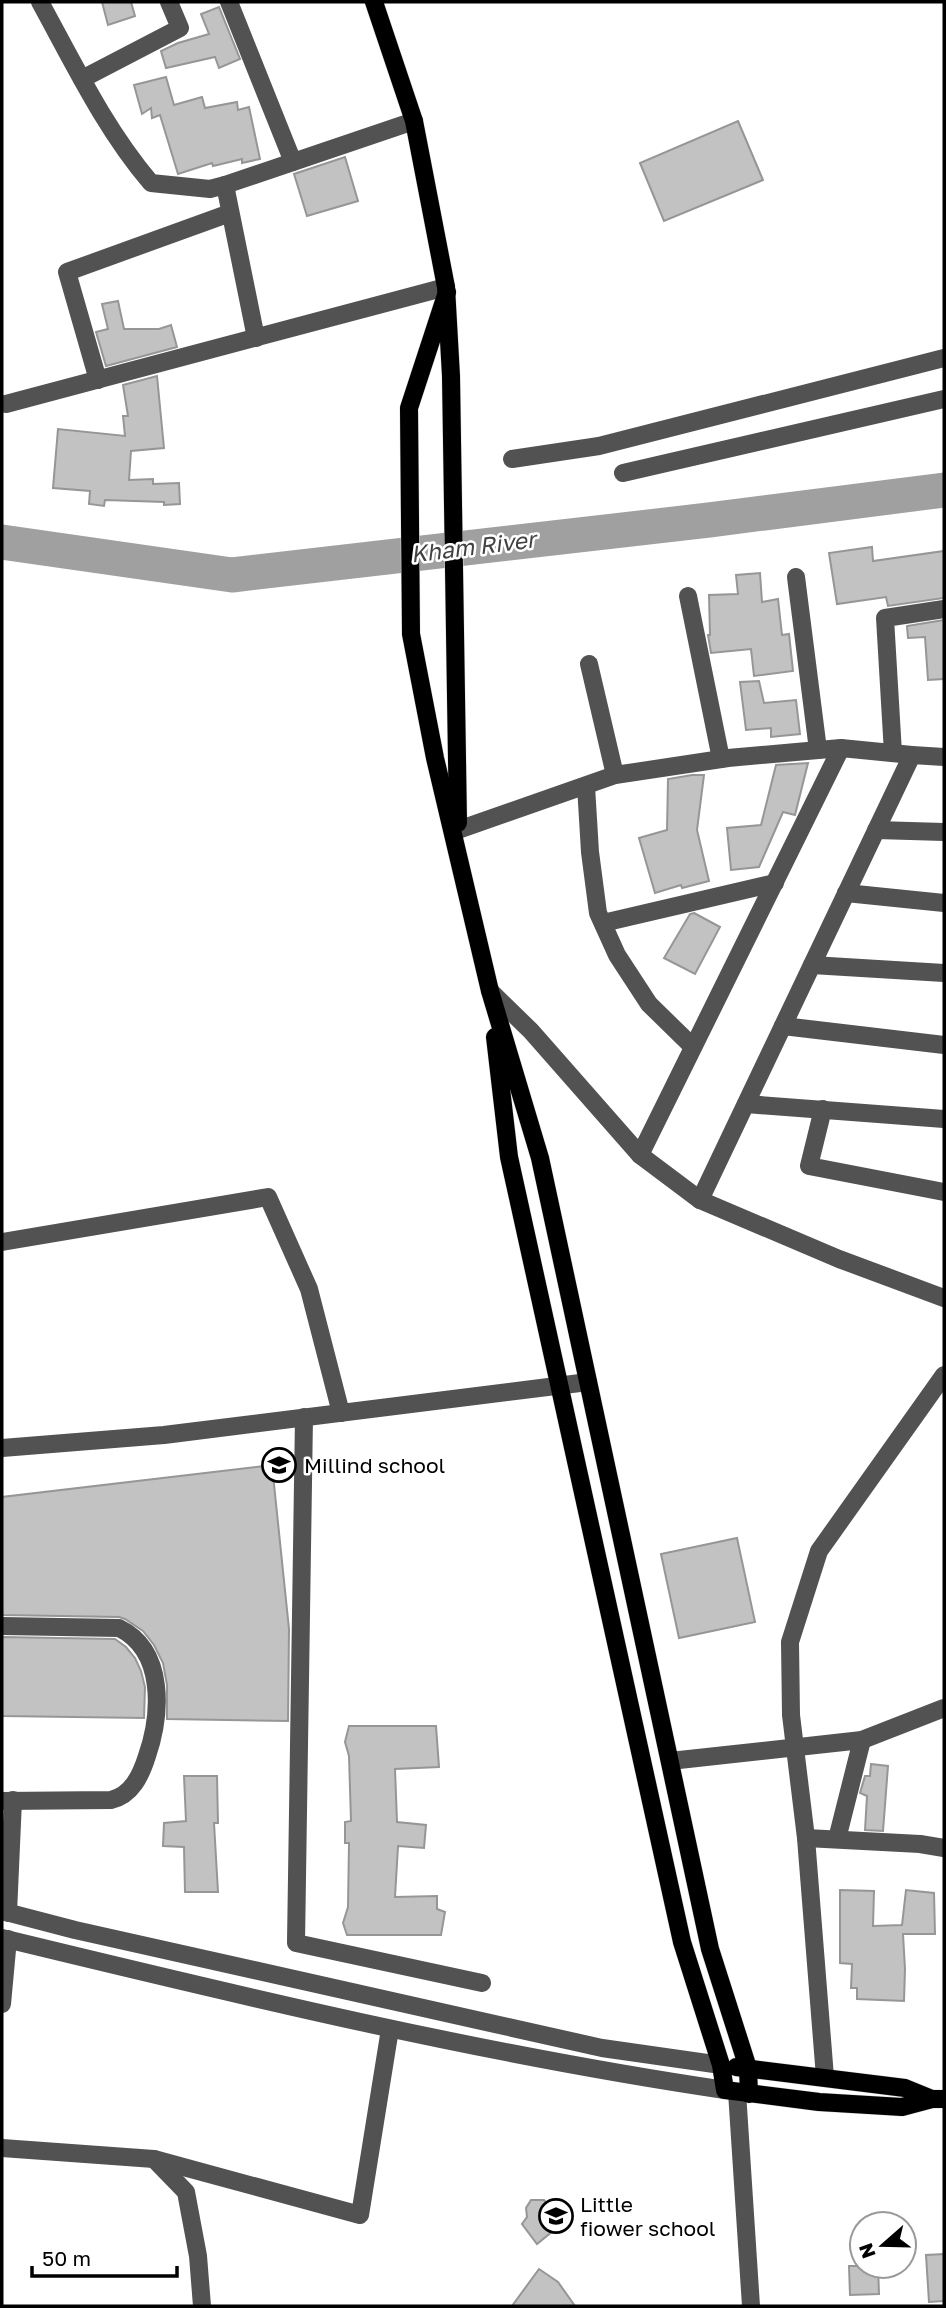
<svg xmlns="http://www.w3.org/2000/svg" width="946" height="2308" font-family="'Golos Text',sans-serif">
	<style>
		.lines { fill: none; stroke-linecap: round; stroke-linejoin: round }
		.river { stroke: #a0a0a0; stroke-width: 35 }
		.building { fill: #c2c2c2; stroke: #969696; stroke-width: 2 }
		.major-casing { stroke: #dbdbdb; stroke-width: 19 }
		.minor { stroke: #525252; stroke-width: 18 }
		.major { stroke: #000; stroke-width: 18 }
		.labels { text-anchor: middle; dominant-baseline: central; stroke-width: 5; stroke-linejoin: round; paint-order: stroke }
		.poi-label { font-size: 21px; fill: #000; stroke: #fff; text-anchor: start }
		.water-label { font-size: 23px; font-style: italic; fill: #414141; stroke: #fff }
	</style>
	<rect width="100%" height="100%" fill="#fff"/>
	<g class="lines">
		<path class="river" d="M2 542 232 575 709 520 944 490"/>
	</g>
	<g class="building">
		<path d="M102 2H131L135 16 108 25Z"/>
		<path d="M219 7 240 59 219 68 215 57 166 68 161 51 178 43 209 34 201 14Z"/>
		<path d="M166 77 174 105 202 97 205 108 237 102 238 110 249 107 260 159 242 163V159L213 166 212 163 178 174 160 115 152 118 151 108 142 114 134 85Z"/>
		<path d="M738 121 763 180 664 221 640 163Z"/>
		<path d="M345 157 358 201 307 216 294 174Z"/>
		<path d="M118 301 124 329H159L171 325 177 347 106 366 96 332 108 329 102 304Z"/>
		<path d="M157 376 164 448 131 451 129 480 153 479V484L179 483 180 504 164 505V502L105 500 104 506 89 504 90 491 53 488 58 429 125 436 123 416H128L123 385Z"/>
		<path d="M872 547 873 561 944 551V598L888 606 886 597 837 604 829 553Z"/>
		<path d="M760 573 762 602 778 599 782 635 789 634 793 671 754 676 751 649 711 653 708 635H710L709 595 738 594 736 575Z"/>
		<path d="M944 620V679L928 680 925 637 908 638 907 626Z"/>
		<path d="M759 681 764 703 796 700 800 734 771 737V728L746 730 740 682Z"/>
		<path d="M808 763 795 815 783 812 759 867 731 870 727 828 761 825 776 765Z"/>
		<path d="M692 775H704L697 830 709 881 682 888 681 885 655 893 639 838 667 830 668 779Z"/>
		<path d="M694 913 720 927 695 974 664 958 690 914Z"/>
		<path d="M272 1465 289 1629 288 1721 167 1719V1685L163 1663 154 1645 143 1631 125 1619 119 1617 2 1615V1497Z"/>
		<path d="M737 1538 755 1622 679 1638 661 1554Z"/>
		<path d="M2 1637 115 1639 126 1647 135 1658 141 1671 145 1687 144 1718 2 1716Z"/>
		<path d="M349 1726H436L439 1767 395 1769 397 1822 426 1825 424 1848 398 1846 395 1897 437 1896V1909L445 1912 441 1935H347L343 1923 348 1907 349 1843H345V1822L351 1821 349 1756 345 1742Z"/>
		<path d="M871 1764 888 1766 883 1831 865 1830 867 1796 860 1793 865 1776H870Z"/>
		<path d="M184 1776H217L218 1823H214L218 1892H185L184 1847 163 1846 164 1823 186 1821Z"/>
		<path d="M840 1890 874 1891 873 1926 902 1925 906 1890 934 1893 935 1934H903L905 1969 904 2001 857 1999V1988H851L852 1964 840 1963Z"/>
		<path d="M531 2200H544L555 2213 552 2217 559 2226 537 2244 522 2224 527 2217 526 2208Z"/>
		<path d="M944 2254V2301L929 2302 926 2255Z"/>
		<path d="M849 2266H878L879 2294 850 2295Z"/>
		<path d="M539 2269 558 2282 575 2306H512Z"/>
	</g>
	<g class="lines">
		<g class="major-casing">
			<g id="major">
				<path d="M374 2 414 121 446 287 451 376 458 823"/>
				<path d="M447 292 409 408 411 634 435 758 490 991 540 1158 710 1949 748 2068 749 2094"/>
				<path d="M495 1037 509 1157 682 1942 721 2065 725 2090 819 2102 902 2107 932 2099H944"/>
				<path d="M736 2067 905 2088 932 2099"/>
			</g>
		</g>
		<g class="minor">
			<path d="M40 2C74 64 105 129 151 183L210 189 225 185 256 338"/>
			<path d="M229 2 293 162"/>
			<path d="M82 79 180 28 169 2"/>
			<path d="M225 185 414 121"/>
			<path d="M98 380 67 272 230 213"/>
			<path d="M6 404 446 287"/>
			<path d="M512 459 599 446 944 358"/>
			<path d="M623 473 944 399"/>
			<path d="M796 577 818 750"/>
			<path d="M688 596 721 759"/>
			<path d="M589 664 615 775"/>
			<path d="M893 753 885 618 944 609"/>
			<path d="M586 786 590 852 598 913 617 955 649 1004 693 1047"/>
			<path d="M458 830 615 775 728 758 841 748 912 755"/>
			<path d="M876 830 944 832"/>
			<path d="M846 893 944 903"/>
			<path d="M603 923 775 883"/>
			<path d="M812 965 944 973"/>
			<path d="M490 991 531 1031 640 1155 700 1200 839 1259 944 1298"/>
			<path d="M783 1026 944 1045"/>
			<path d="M746 1104 944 1119"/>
			<path d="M823 1109 809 1166 944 1192"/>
			<path d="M640 1155 841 748"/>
			<path d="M700 1200 912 755 944 757"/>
			<path d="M2 1242 268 1197 309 1289 341 1413"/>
			<path d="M304 1417 296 1943 482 1983"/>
			<path d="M2 1448 164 1435 588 1382"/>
			<path d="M2 1626 119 1628C166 1651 161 1715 147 1756 141 1775 132 1795 111 1800L2 1801"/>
			<path d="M670 1761 862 1740 944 1708"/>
			<path d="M806 1838 920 1844 944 1848"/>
			<path d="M837 1839 862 1740"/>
			<path d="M2 1911 75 1930 602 2048 721 2065"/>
			<path d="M8 1913 13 1800"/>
			<path d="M2 1938C241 1996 481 2054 725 2090"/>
			<path d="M2 2004 8 1939"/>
			<path d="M825 2077 806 1838 791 1715 790 1642 819 1551 944 1375"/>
			<path d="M737 2092 751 2306"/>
			<path d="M2 2148 154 2159 360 2215 390 2029"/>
			<path d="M154 2159 186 2192 198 2256 202 2306"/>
		</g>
		<use href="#major" class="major"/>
	</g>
	<defs>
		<g id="university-ring" transform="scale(1.75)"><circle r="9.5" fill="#fff" stroke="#000" stroke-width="1.5"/><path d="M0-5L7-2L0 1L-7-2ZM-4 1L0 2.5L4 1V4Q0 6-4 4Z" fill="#000"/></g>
		<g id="school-ring" transform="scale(1.75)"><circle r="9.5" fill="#fff" stroke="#000" stroke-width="1.5"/><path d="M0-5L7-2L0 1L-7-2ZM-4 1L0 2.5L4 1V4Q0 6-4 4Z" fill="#000"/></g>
	</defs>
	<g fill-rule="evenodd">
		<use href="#university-ring" x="279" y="1465"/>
		<use href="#school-ring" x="556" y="2216"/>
	</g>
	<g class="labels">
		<g class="poi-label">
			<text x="304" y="1465">Millind school</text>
			<text x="580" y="2204">Little<tspan x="580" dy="24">fiower school</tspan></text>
		</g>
		<g class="water-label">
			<text transform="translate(473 546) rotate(-7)">Kham River</text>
		</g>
	</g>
	<rect width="946" height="2308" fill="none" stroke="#000000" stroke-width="7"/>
	<g transform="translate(883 2245) rotate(250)"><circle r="33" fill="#ffffff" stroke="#999999" stroke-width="2"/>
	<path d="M0-5L12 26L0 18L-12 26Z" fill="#000000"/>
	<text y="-10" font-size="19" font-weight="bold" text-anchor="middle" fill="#000000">N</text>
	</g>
	<path d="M32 2266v10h145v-10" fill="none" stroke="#000000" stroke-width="3.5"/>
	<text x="42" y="2266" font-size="21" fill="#000000" stroke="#ffffff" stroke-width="5" paint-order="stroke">50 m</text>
</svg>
